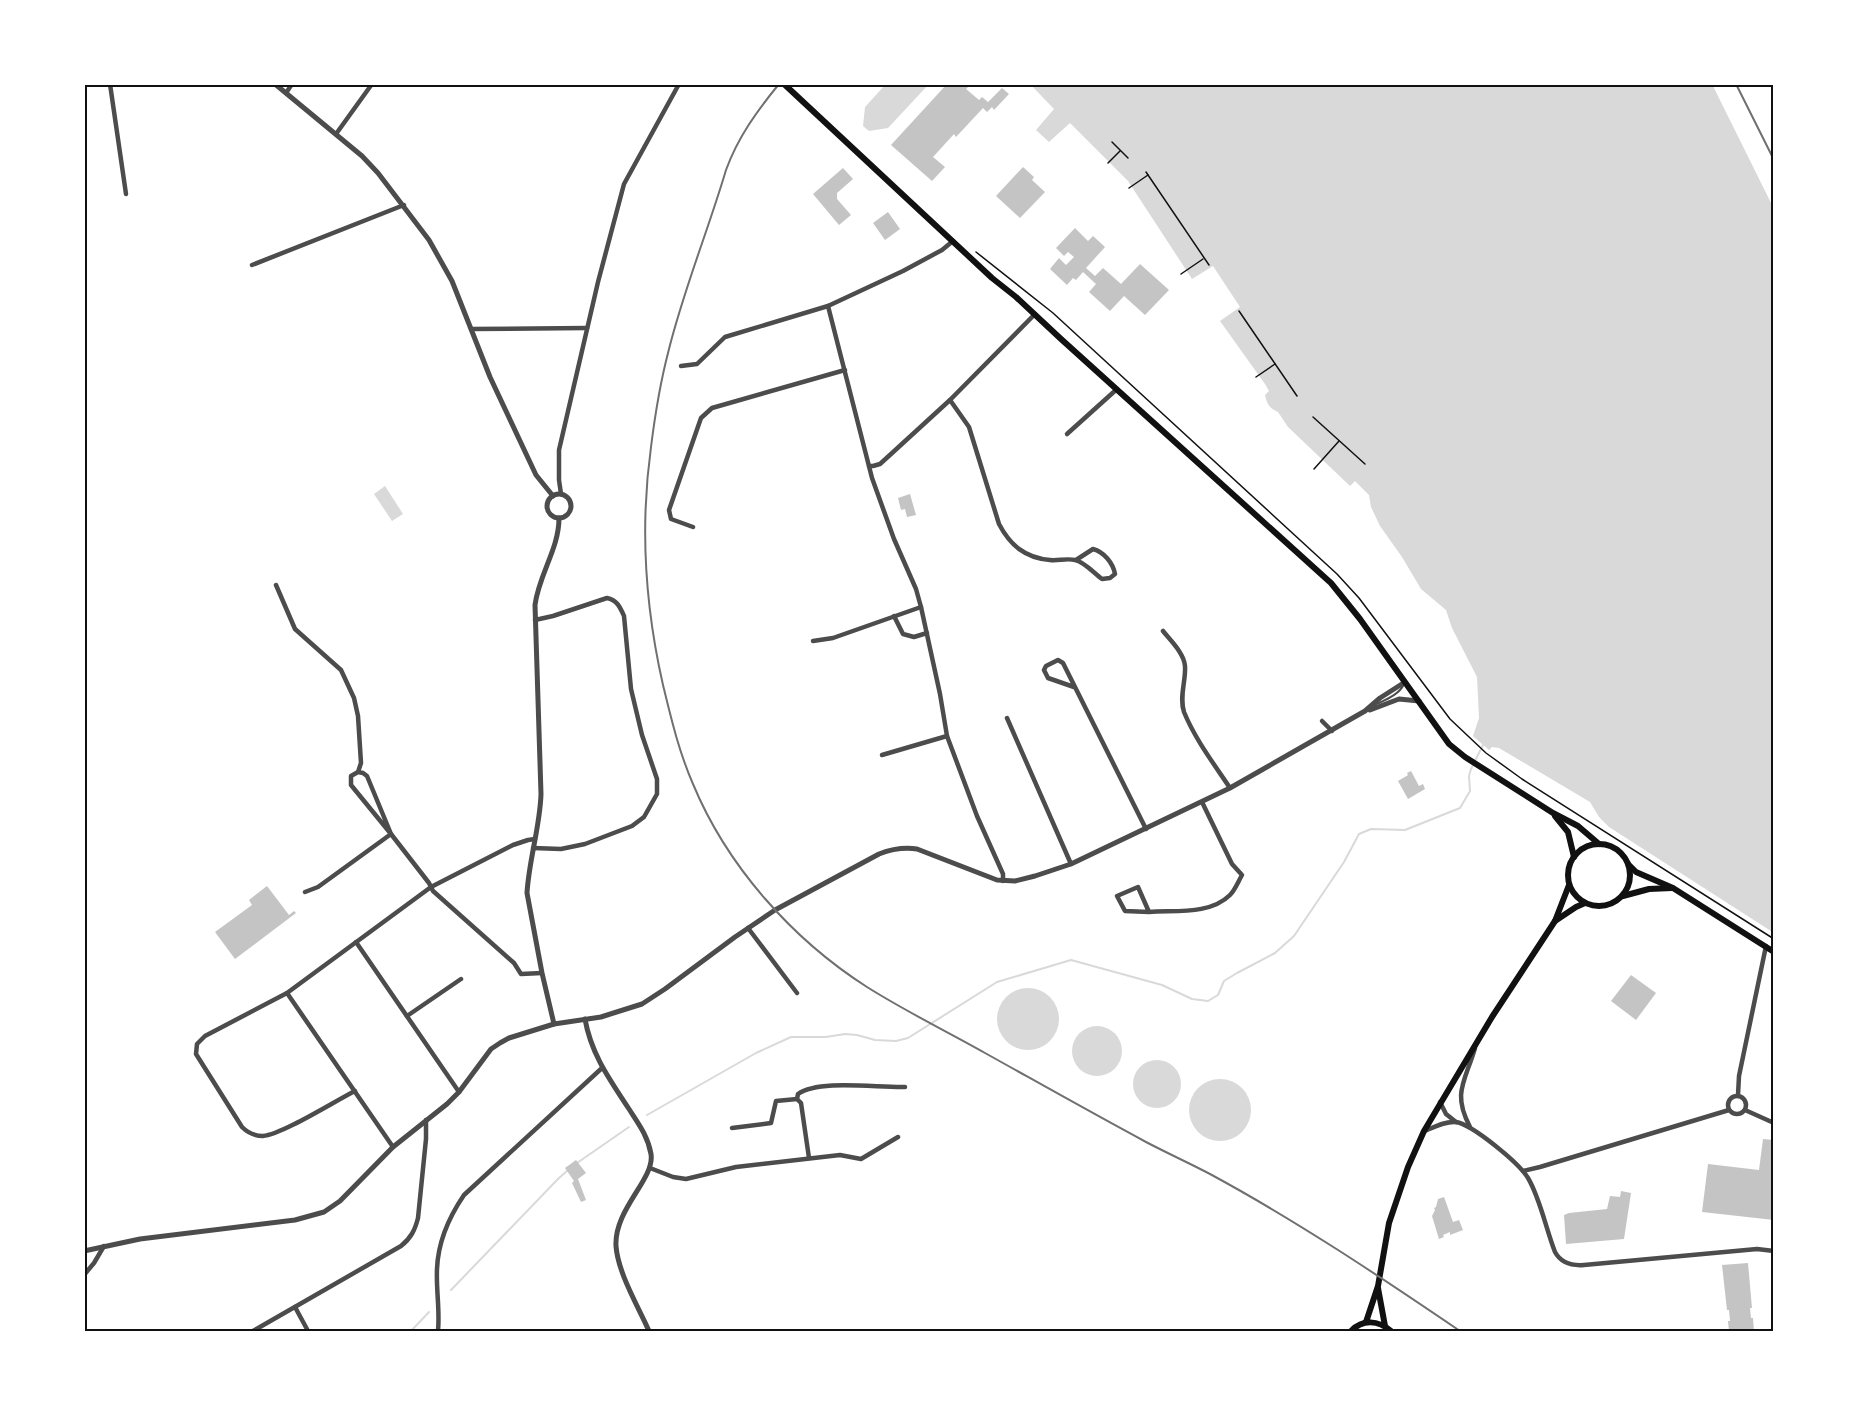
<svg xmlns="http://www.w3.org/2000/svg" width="1858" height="1415" font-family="Georgia,serif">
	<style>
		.water { fill: #d9d9d9 }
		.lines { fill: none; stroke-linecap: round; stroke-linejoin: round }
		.stream { stroke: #d9d9d9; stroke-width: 2 }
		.building { fill: #c4c4c4 }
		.path { stroke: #111; stroke-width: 1.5 }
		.service { stroke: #4c4c4c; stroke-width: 2 }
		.minor { stroke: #4c4c4c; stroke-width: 4.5 }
		.tertiary { stroke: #4c4c4c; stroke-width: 5 }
		.secondary { stroke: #111; stroke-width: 6 }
		.rail { stroke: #707070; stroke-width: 2 }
		.neatline { fill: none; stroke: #111; stroke-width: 2 }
	</style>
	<rect width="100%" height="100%" fill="#fff"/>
	<g class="water">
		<path d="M886 84H929L888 128 869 131 863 126 865 107Z"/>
		<path d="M1030 84H1712L1774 209V933L1609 827 1599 817 1590 802 1499 748 1492 747 1489 750 1473 736 1479 718 1477 677 1452 628 1446 610 1421 589 1402 557 1380 526 1371 507 1369 495 1355 481 1350 486 1288 427 1278 412C1269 408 1267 404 1265 395L1269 391 1265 384 1220 321 1240 307 1213 266 1192 279 1128 181 1070 123 1049 142 1036 130 1054 109Z"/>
		<path d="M385 486 403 514 392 521 374 494Z"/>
		<circle cx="1028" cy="1019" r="31"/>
		<circle cx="1097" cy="1051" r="25"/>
		<circle cx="1157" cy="1084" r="24"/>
		<circle cx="1220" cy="1110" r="31"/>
	</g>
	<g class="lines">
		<g class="stream">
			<path d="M647 1115 756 1053 791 1037H826L845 1034 857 1035 875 1040 896 1041 908 1038 997 982 1071 960 1162 985 1192 999 1208 1001 1218 995 1224 981 1237 973 1275 953 1294 936 1344 862 1359 834 1371 829 1405 830 1460 808 1470 791 1469 776 1471 769 1484 743"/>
			<path d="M577 1163 629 1127"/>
			<path d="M451 1290 558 1179 568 1170"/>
			<path d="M411 1331 429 1312"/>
		</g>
	</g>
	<g class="building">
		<path d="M947 84H971L966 89 979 100 982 97 988 102 1002 88 1009 94 994 110 992 107 987 112 983 108 956 137 954 134 933 157 945 167 932 181 891 145Z"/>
		<path d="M1023 167 1034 177 1032 180 1045 192 1020 218 996 196Z"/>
		<path d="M843 168 853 179 837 193V199L851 215 839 225 813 194Z"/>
		<path d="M888 212 900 229 885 240 873 223Z"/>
		<path d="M1075 228 1088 241 1093 236 1105 247 1086 268 1095 276 1103 268 1121 284 1140 264 1169 290 1145 315 1124 296 1110 311 1089 292 1096 284 1083 272 1076 280 1073 278 1067 285 1050 269 1059 258 1066 265 1074 257 1068 252 1064 256 1056 248Z"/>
		<path d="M910 494 916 515 907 517 905 509 901 510 898 498Z"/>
		<path d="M1411 771 1419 786 1423 784 1425 789 1408 799 1398 781 1408 775 1407 773Z"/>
		<path d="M267 886 289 915 294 911 296 913 235 959 215 932 252 905 249 900Z"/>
		<path d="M1631 975 1656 993 1636 1020 1611 1001Z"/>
		<path d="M1763 1139 1774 1140V1220L1702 1212 1708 1164 1759 1170Z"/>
		<path d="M576 1160 586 1173 578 1179 586 1200 581 1202 572 1183 574 1181 565 1168Z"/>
		<path d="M1621 1191 1631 1193 1624 1239 1566 1244 1564 1215 1569 1213 1607 1209 1610 1196 1620 1197Z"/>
		<path d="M1444 1197 1453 1222 1459 1220 1463 1230 1450 1235V1232L1443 1235 1444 1237 1439 1239 1432 1216 1435 1210 1434 1208 1436 1207 1438 1199Z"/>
		<path d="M1748 1263 1752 1308H1750L1751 1318H1753L1754 1331H1729L1728 1321H1730L1729 1310H1727L1722 1265Z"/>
	</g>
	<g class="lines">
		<g class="path">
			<path d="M1112 142 1128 158"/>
			<path d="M1108 163 1120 151"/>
			<path d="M1146 172 1209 265"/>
			<path d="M1129 188 1148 175"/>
			<path d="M976 252 1053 313 1337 574 1359 598 1450 719 1486 753 1522 779 1774 939"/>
			<path d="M1181 274 1203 259"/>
			<path d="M1239 311 1297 396"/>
			<path d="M1256 377 1275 364"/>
			<path d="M1313 417 1365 464"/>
			<path d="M1314 469 1339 441"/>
		</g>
		<path class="service" d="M1375 705C1385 700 1399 695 1404 684"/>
		<g class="minor">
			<path d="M110 84 126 194"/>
			<path d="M286 93 292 84"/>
			<path d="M336 134 372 84"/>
			<path d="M252 265 404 205"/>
			<path d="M828 306 872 478 894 539 916 589 921 607 940 694 947 736 977 816 1003 874V881"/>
			<path d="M471 329 587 328"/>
			<path d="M681 366 697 364 725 337 828 306 903 271 942 250 953 241"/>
			<path d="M950 400 969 427 999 524C1010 545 1025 558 1050 560 1058 561 1067 558 1075 560 1083 561 1094 573 1102 579L1110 578 1115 574C1113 563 1104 552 1093 549L1076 560"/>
			<path d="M1067 434 1117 389"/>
			<path d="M869 466H873L880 464 891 454 950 400 1035 314"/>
			<path d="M561 494 559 480V450L598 282 624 184 679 84"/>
			<path d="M693 527 671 519 669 510 701 418 712 408 845 370"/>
			<path d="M276 585 295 629 341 670 354 698 358 716 361 763 358 772 351 776V785L391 834 367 776 363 773 358 772"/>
			<path d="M894 616 903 634 914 637 927 633"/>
			<path d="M1163 631C1170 640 1184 653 1185 666 1186 681 1179 697 1184 712 1195 739 1214 764 1230 788"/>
			<path d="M813 641 833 638 921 607"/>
			<path d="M1074 687 1048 678 1044 670 1046 666 1058 660 1063 663 1146 829"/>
			<path d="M1007 718 1071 864"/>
			<path d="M1322 721 1332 731"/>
			<path d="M882 755 947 736"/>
			<path d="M533 848 561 849 585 844 632 826 644 817 657 794V779L642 735 631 689 624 616C620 607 617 600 607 598L553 616 535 620"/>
			<path d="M305 892 318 887 391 834 429 883 433 891 514 963 521 974 542 973"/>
			<path d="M1149 912 1125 911 1117 896 1138 887 1149 912C1175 910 1210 915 1230 895 1235 890 1238 882 1242 875L1232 864 1202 802"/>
			<path d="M748 928 797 993"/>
			<path d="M356 942 459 1092"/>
			<path d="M287 993 393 1147"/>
			<path d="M407 1016 461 979"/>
			<path d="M355 1091C335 1101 281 1135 263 1136 254 1136 248 1133 242 1127L196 1054 197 1044 205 1036 287 993 431 887 513 845 528 840 535 839"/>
			<path d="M1738 1095 1739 1076 1766 946"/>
			<circle cx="1737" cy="1105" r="9"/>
			<path d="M1440 1102 1446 1114 1456 1122"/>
			<path d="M1745 1110 1774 1123"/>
			<path d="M1470 1127C1452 1093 1465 1082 1475 1048"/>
			<path d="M732 1128 771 1123 776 1101 797 1099"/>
			<path d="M1425 1131C1434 1127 1445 1121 1456 1122 1473 1125 1519 1163 1528 1178 1540 1198 1546 1229 1555 1252 1561 1263 1571 1266 1584 1265L1757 1249 1774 1251"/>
			<path d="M809 1158 801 1103 797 1099 798 1094C819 1079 878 1088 905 1087"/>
			<path d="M650 1168 673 1177 686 1179 736 1167 840 1155 861 1159 898 1137"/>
			<path d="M1523 1171 1540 1167 1729 1110"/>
			<path d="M84 1275 94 1263 104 1246"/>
			<path d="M295 1307 308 1331"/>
			<path d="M253 1331 401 1246C411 1238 415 1230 418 1218L426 1139V1120"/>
			<path d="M438 1331C440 1310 436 1290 437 1269 438 1242 449 1217 464 1195L602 1068"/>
		</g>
		<g class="tertiary">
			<path d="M275 84 362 156 378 173 429 240 452 281 490 377 536 475 553 496"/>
			<circle cx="559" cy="506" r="12"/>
			<path d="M1370 710 1399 699 1419 701"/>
			<path d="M585 1019C591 1054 610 1080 629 1109 638 1123 648 1136 651 1154 655 1179 614 1209 616 1246 618 1273 638 1306 649 1331"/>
			<path d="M554 1024 542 973 527 893C529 859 540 827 541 794L535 605C539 574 559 549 559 518"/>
			<path d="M84 1251 140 1239 295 1220 324 1212 340 1201 393 1147 447 1104 459 1092 491 1049 500 1043 509 1038 554 1024 601 1017 642 1004 665 989 735 937 775 910 879 854C892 849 903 847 917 849L997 880 1015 881 1035 876 1071 864 1230 788 1365 711 1380 698 1405 682"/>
		</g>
		<g class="secondary">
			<path d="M784 84 992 278 1016 297 1061 339 1331 583 1360 619 1449 744 1465 757 1553 813 1578 826 1599 844"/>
			<path d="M1555 816 1568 832 1574 857"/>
			<circle cx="1599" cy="875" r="31"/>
			<path d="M1629 865 1636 872 1673 888 1774 952"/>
			<path d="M1623 896 1649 889 1672 888"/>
			<path d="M1555 921 1576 907 1585 903"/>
			<path d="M1378 1288 1385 1326"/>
			<path d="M1366 1322 1378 1286 1389 1223 1408 1167 1424 1131 1492 1017 1555 921 1569 885"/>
			<path d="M1351 1331C1363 1319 1378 1320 1391 1331"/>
		</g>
		<g class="rail">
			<path d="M779 84C757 111 738 137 726 170 708 231 683 291 668 353 660 384 655 415 651 447 640 526 645 606 663 685 671 718 679 752 693 784 727 866 792 939 867 987 905 1011 946 1031 985 1053 1039 1083 1092 1113 1146 1142 1167 1153 1189 1163 1210 1174 1297 1221 1379 1276 1460 1331"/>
			<path d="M1736 84 1774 160"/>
		</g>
	</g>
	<rect width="1858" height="1415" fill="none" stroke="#ffffff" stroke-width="171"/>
	<rect x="86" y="86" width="1686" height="1244" class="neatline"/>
</svg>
